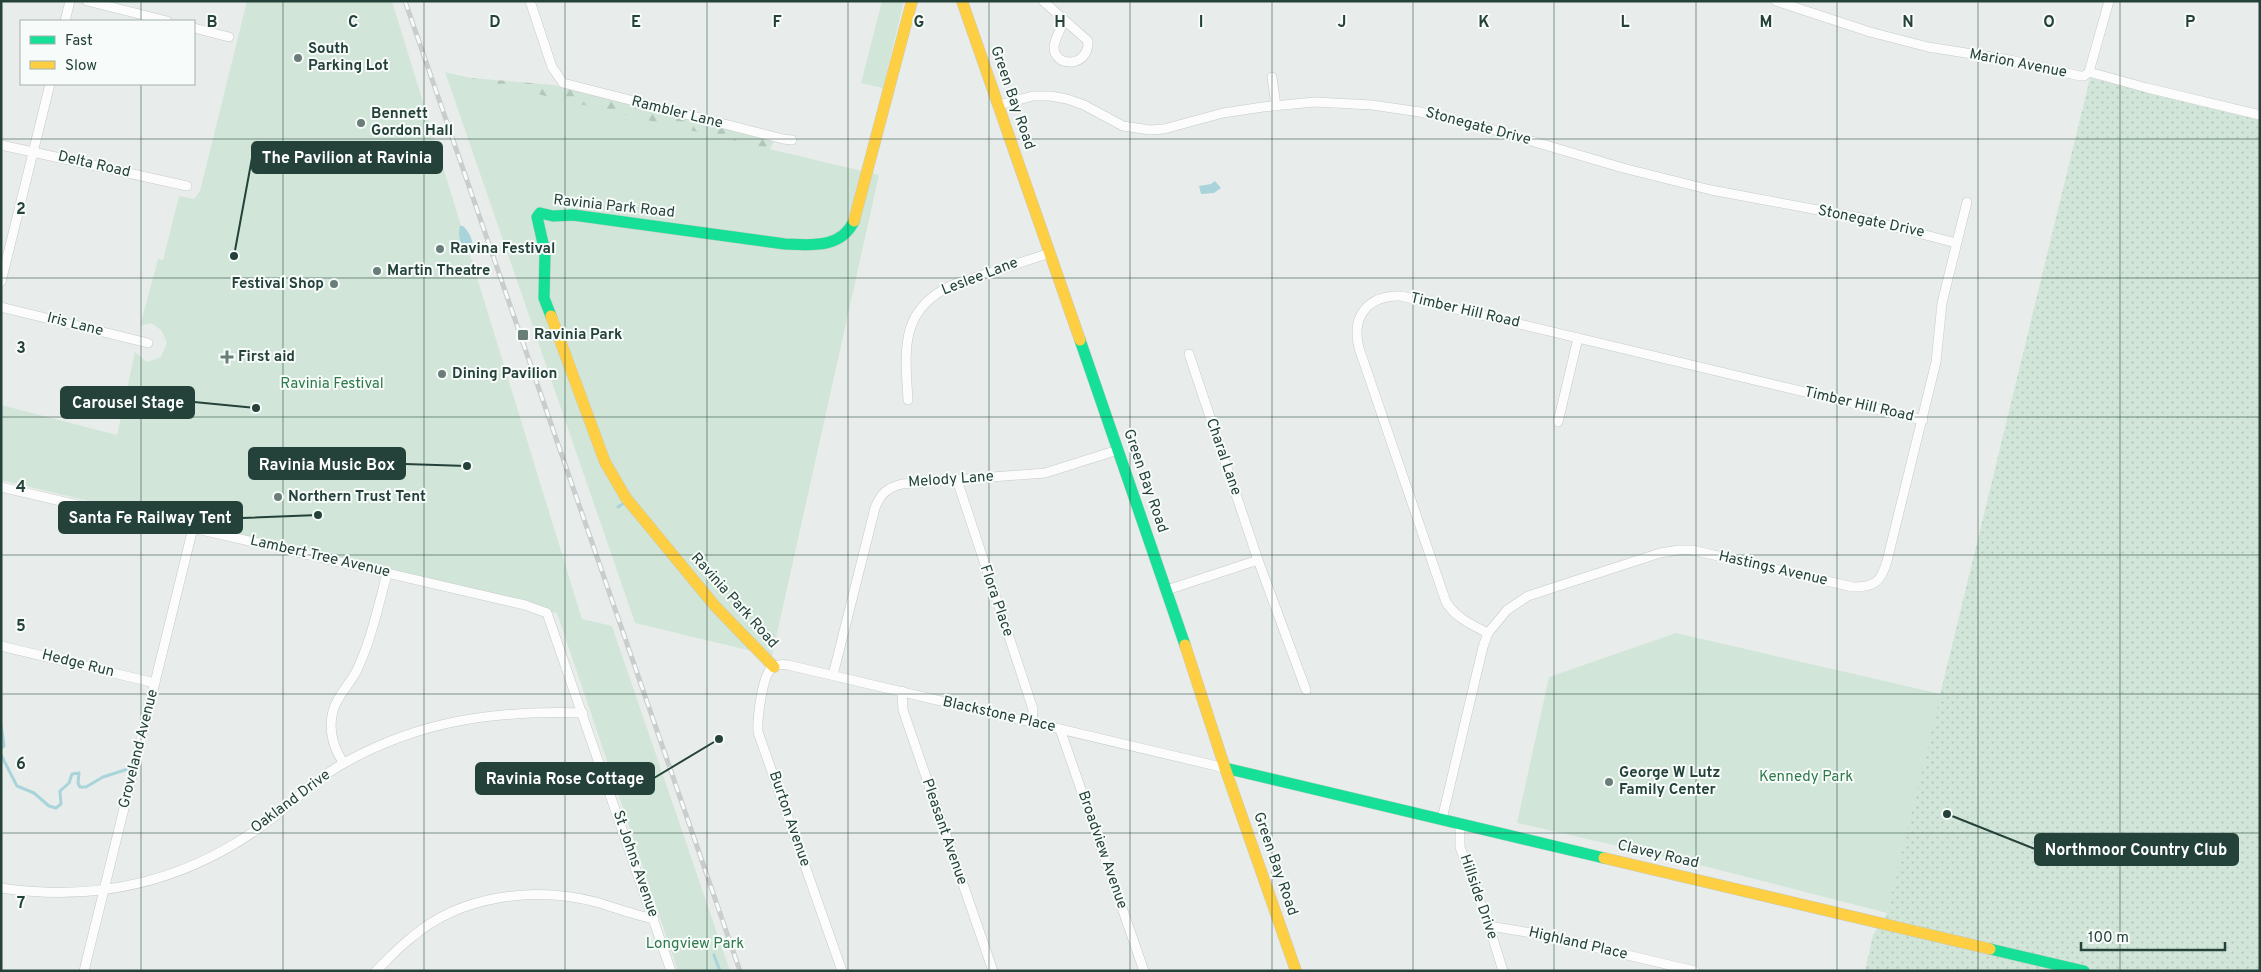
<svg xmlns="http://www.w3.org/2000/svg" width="2261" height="972" font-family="Overpass,sans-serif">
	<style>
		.grass { fill: url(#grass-dots) }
		.forest { fill: url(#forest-firs) }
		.park { fill: #d1e6d8 }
		.water { fill: #a9d4db }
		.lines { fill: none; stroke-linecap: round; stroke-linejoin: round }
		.stream { stroke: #a9d4db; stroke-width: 3 }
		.street-casing { stroke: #c5cac8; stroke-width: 10 }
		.fast-casing { stroke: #c3cbc8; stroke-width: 12 }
		.slow-casing { stroke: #c3cbc8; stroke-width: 12 }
		.street { stroke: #fcfcfc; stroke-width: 9 }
		.fast { stroke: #16e098; stroke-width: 11 }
		.slow { stroke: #ffcf43; stroke-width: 11 }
		.rail-casing { stroke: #c9cdcc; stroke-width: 5 }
		.rail { stroke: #f7fbf9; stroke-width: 3; stroke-dasharray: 9; stroke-linecap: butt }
		.grid { fill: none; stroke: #24423a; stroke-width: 1; stroke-opacity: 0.55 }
		.poi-dot { fill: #697e78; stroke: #f7fbf9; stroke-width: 2 }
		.labels { text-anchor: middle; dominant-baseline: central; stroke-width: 4; stroke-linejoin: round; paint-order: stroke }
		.poi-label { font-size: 15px; font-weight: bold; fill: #24423a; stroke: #f7fbf9; text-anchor: start }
		.street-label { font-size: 15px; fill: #24423a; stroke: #f7fbf9 }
		.park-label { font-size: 15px; fill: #2d7a4b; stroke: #f7fbf9 }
		.grid-label { font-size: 16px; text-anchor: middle; font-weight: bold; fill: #24423a; stroke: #f7fbf9; stroke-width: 4; stroke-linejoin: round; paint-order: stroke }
		.leader { fill: none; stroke: #24423a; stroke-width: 2 }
		.callout-dot { fill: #24423a; stroke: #f7fbf9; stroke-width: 2 }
		.callout { fill: #24423a; stroke: #24423a; stroke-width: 2 }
		.callout-label { font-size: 16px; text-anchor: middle; font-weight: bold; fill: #fff }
	</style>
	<defs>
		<pattern id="grass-dots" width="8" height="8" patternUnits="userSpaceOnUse" patternTransform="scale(1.25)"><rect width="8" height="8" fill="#d1e6d8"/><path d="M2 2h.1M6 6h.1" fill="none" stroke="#b3c6ba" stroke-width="1.8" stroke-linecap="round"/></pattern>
		<pattern id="forest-firs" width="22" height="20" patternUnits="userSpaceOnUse" patternTransform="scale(1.25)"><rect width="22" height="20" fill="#d1e6d8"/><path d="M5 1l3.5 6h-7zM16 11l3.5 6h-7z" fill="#b3c6ba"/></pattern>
	</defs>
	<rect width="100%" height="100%" fill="#e8edeb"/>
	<path class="grass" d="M2090 78 2260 120V971H1865L1873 935 1887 913Z"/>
	<path class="forest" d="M448 76 554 85 774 141 767 155Z"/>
	<g class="park">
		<path d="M247 1H392L582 619 612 626 730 971H678L557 613 1 480V405L117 435 135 352 147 362 161 357 167 342 161 330 151 323 140 326 158 259 163 260 179 196 194 199 200 191Z"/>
		<path d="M882 1H904L883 88 861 83Z"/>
		<path d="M445 72 879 175 772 656 635 623Z"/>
		<path d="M1676 633 1941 694 1887 913 1684 861 1517 823 1549 677Z"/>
	</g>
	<g class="water">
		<path d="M1215 181 1221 188 1214 193 1201 194 1199 186 1211 184Z"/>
		<path d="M460 226H463C470 233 476 244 470 254 461 249 457 236 460 226Z"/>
	</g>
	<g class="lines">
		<g class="stream">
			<path d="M618 507 624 503"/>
			<path d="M1 725 4 746 1 748"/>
			<path d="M1 755 17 786 34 793 49 806 56 808 61 804 60 791 69 783 72 774 79 773 78 783 80 787H86L103 777 128 769"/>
			<path d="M714 955 720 971"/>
		</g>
		<g class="street-casing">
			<g id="street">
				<path d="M87 1 167 21"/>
				<path d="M530 1 552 67 563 83 783 139 792 140"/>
				<path d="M1043 1 1088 41C1089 68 1054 68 1054 47 1054 40 1061 29 1064 21"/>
				<path d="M1776 1 1870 32 1928 47 2010 60 2080 76H2084L2089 72 2147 88 2260 115"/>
				<path d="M65 21 70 1"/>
				<path d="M194 28 229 37"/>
				<path d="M2089 72 2109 1"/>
				<path d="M1272 77 1276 106"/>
				<path d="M999 105 1033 96H1050L1067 99 1084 105 1123 126 1150 130 1164 129 1223 113 1263 107 1315 102 1372 105 1420 112 1484 127 1623 168 1711 190 1861 218 1956 243"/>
				<path d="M1 145 187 186"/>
				<path d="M1 282 50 84"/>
				<path d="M1 307 148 343"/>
				<path d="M1189 354 1258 560 1306 690"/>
				<path d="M908 400C905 350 899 310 952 285L1050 253"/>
				<path d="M1558 422 1578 338"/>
				<path d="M957 480 1033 709 1032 722"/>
				<path d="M1 487 142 520 171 523 525 605 547 613 671 971"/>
				<path d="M1167 590 1258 560"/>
				<path d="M1488 633C1472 625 1456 618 1446 602L1359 348C1351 316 1368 295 1401 296L1923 420"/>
				<path d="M1 646 155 683"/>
				<path d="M833 675 875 508C881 493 887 488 902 484L1045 473 1118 450"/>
				<path d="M902 691 903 710 993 971"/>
				<path d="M1060 729 1144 971"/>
				<path d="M344 763C334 750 329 732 332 716 334 700 348 686 356 672 371 641 378 607 387 574"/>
				<path d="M1442 819 1483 647 1488 633 1507 610 1528 596 1660 553 1679 550H1692L1853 587C1875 587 1881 582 1887 561L1936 362 1942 303 1967 202"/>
				<path d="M1460 823V847L1489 926 1503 971"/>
				<path d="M1 888C95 902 181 883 259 828 288 808 314 779 346 762 422 720 497 710 583 713"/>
				<path d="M1489 926 1538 934 1695 971"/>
				<path d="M84 971 193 528"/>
				<path d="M376 971C388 959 399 947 412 937 461 895 535 886 596 902 616 908 634 915 654 919"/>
				<path d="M842 971 758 732C757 720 762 679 770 670 775 664 782 664 788 665L1225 768"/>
			</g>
		</g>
		<g class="fast-casing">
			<g id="fast">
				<path d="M551 316 544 298 545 252 537 217 540 213 553 216 573 215 785 244C811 245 841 249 854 221"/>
				<path d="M1080 340 1185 645"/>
				<path d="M1225 768 1604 858"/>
				<path d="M1990 949 2084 971"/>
			</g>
		</g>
		<g class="slow-casing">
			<g id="slow">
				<path d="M962 1 1080 340"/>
				<path d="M854 221 912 1"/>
				<path d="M551 316 605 462 626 498 715 606 774 667"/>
				<path d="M1185 645 1225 768 1296 971"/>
				<path d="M1604 858 1990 949"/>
			</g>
		</g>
		<use href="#street" class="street"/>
		<use href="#fast" class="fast"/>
		<use href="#slow" class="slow"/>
		<g class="rail-casing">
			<path id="rail" d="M405 1 740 971"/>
		</g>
		<use href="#rail" class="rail"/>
	</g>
	<path class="grid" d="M141 1V21M283 1V971M424 1V971M565 1V971M707 1V971M848 1V971M989 1V971M1130 1V971M1272 1V971M1413 1V971M1554 1V971M1696 1V971M1837 1V971M1978 1V971M2120 1V971M141 84V971M1 139H2260M1 278H2260M1 417H2260M1 555H2260M1 694H2260M1 833H2260"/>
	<g class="poi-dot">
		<circle cx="298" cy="58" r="5"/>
		<circle cx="361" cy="123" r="5"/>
		<circle cx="440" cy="249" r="5"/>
		<circle cx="377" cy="271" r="5"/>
		<circle cx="334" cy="284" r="5"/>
		<rect x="517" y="329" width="12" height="12" rx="2.5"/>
		<path d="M224.5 349.5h5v5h5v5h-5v5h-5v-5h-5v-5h5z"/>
		<circle cx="442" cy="374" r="5"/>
		<circle cx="278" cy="497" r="5"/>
		<circle cx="1609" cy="782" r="5"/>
	</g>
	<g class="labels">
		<g class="poi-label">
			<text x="308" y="49">South<tspan x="308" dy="17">Parking Lot</tspan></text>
			<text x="371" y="114">Bennett<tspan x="371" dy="17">Gordon Hall</tspan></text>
			<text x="450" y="249">Ravina Festival</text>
			<text x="387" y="271">Martin Theatre</text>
			<text x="324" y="284" text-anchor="end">Festival Shop</text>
			<text x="534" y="335">Ravinia Park</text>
			<text x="238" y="357">First aid</text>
			<text x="452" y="374">Dining Pavilion</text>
			<text x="288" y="497">Northern Trust Tent</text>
			<text x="1619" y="773">George W Lutz<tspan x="1619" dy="17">Family Center</tspan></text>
		</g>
		<g class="street-label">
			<text transform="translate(2018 64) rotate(11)">Marion Avenue</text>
			<text transform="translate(1012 98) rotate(71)">Green Bay Road</text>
			<text transform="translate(677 113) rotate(14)">Rambler Lane</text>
			<text transform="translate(1478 127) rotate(15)">Stonegate Drive</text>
			<text transform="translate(94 165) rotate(13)">Delta Road</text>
			<text transform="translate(614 207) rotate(6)">Ravinia Park Road</text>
			<text transform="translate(1871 222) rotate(12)">Stonegate Drive</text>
			<text transform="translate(980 277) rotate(-21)">Leslee Lane</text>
			<text transform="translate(1465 311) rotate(13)">Timber Hill Road</text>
			<text transform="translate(75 325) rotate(14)">Iris Lane</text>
			<text transform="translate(1859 405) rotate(13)">Timber Hill Road</text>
			<text transform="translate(1223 457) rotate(71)">Charal Lane</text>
			<text transform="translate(951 480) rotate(-4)">Melody Lane</text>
			<text transform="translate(1145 481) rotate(71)">Green Bay Road</text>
			<text transform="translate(320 557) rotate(13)">Lambert Tree Avenue</text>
			<text transform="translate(1773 569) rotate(13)">Hastings Avenue</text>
			<text transform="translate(734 601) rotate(48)">Ravinia Park Road</text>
			<text transform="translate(996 601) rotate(71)">Flora Place</text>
			<text transform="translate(78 664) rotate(14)">Hedge Run</text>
			<text transform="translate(999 715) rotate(13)">Blackstone Place</text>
			<text transform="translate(139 749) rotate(-76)">Groveland Avenue</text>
			<text transform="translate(291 802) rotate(-37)">Oakland Drive</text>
			<text transform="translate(789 819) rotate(71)">Burton Avenue</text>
			<text transform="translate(944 832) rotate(71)">Pleasant Avenue</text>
			<text transform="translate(1102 850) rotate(71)">Broadview Avenue</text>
			<text transform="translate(1658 855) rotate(13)">Clavey Road</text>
			<text transform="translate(635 864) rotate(71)">St Johns Avenue</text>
			<text transform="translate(1275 864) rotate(71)">Green Bay Road</text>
			<text transform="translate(1478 897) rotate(71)">Hillside Drive</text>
			<text transform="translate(1578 944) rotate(13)">Highland Place</text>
		</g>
		<g class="park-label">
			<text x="332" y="384">Ravinia Festival</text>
			<text x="1806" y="777">Kennedy Park</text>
			<text x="695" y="944">Longview Park</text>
		</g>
	</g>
	<g class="grid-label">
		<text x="212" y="27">B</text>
		<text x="353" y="27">C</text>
		<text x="495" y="27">D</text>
		<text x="636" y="27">E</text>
		<text x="777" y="27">F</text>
		<text x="919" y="27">G</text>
		<text x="1060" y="27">H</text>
		<text x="1201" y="27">I</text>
		<text x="1342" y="27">J</text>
		<text x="1484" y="27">K</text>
		<text x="1625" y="27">L</text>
		<text x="1766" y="27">M</text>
		<text x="1908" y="27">N</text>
		<text x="2049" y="27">O</text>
		<text x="2190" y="27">P</text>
		<text x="21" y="214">2</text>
		<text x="21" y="353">3</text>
		<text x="21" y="492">4</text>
		<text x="21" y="631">5</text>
		<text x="21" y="769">6</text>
		<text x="21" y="908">7</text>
	</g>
	<path class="leader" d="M234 256L252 158M256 408L194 402M467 466L405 464M318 515L242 518M719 739L654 778M1947 814L2035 849"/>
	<g class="callout-dot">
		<circle cx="234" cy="256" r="5"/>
		<circle cx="256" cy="408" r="5"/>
		<circle cx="467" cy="466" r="5"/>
		<circle cx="318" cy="515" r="5"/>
		<circle cx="719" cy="739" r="5"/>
		<circle cx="1947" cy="814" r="5"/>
	</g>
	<g class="callout">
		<rect x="252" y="142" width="190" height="31" rx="5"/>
		<rect x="61" y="387" width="133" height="31" rx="5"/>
		<rect x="249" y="448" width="156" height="31" rx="5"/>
		<rect x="59" y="502" width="183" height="31" rx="5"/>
		<rect x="476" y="763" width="178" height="31" rx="5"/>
		<rect x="2035" y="834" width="203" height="31" rx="5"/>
	</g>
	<g class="callout-label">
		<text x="347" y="163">The Pavilion at Ravinia</text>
		<text x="128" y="408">Carousel Stage</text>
		<text x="327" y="470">Ravinia Music Box</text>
		<text x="150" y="523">Santa Fe Railway Tent</text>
		<text x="565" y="784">Ravinia Rose Cottage</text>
		<text x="2136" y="855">Northmoor Country Club</text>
	</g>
	<rect width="2261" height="972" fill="none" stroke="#24423a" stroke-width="5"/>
	<rect x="20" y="20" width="175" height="65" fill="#f7fbf9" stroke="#a3b1ad"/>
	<rect x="30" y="36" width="25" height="8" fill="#16e098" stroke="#a3b1ad"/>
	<text x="65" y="45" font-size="15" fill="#24423a">Fast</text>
	<rect x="30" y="61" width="25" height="8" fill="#ffcf43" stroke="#a3b1ad"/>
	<text x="65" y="70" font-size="15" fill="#24423a">Slow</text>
	<path d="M2081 942v8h144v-8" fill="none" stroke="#24423a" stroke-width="2.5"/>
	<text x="2088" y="942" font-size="15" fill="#24423a" stroke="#f7fbf9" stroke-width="4" paint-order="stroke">100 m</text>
</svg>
